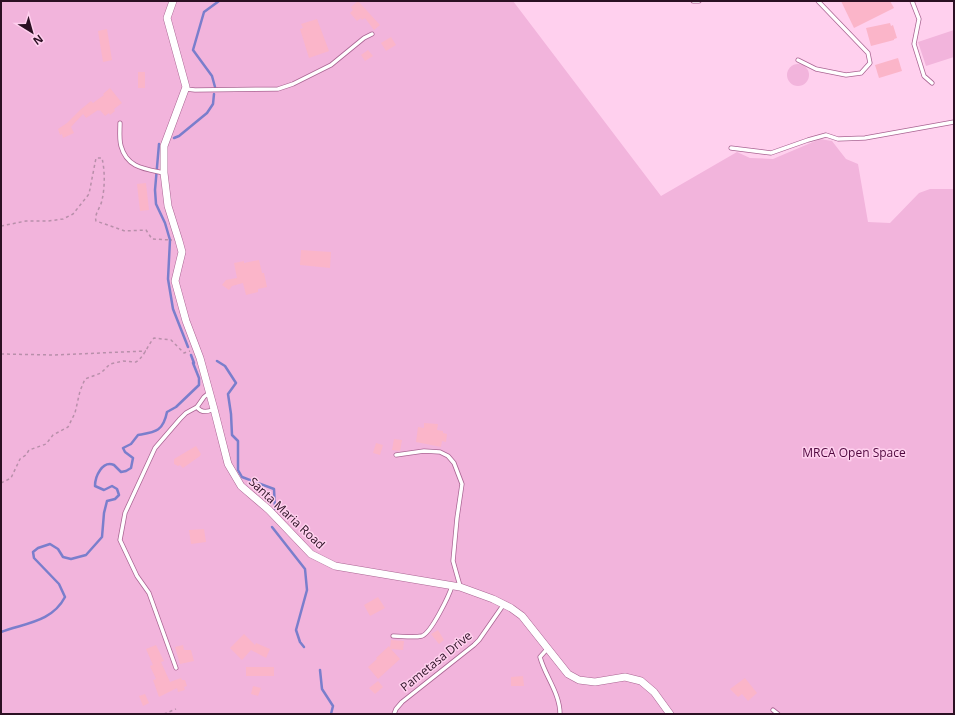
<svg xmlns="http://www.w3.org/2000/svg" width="955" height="715" font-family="'Open Sans',sans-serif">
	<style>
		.green { fill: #f2b4dc }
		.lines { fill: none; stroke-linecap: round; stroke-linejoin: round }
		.stream { stroke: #7a7ecc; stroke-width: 2.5 }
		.building { fill: #fbb5c9 }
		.lane-casing { stroke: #aa6593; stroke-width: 5 }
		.street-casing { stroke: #aa6593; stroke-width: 8 }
		.path { stroke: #b88faa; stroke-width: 1.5; stroke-dasharray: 3 3; stroke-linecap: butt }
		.lane { stroke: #fff; stroke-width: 3.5 }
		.street { stroke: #fff; stroke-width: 7 }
		.labels { text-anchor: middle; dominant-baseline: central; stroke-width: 3; stroke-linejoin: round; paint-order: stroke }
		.park-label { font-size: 12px; fill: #4f073e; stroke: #ffd0ee }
		.street-label { font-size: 12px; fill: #2b1023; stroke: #ffd0ee }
	</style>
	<rect width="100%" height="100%" fill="#ffd0ee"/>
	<g class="green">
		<path d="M1 1H513L661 196 737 152 750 158 773 159 820 139 832 141 846 159 858 164 868 222 890 223 919 193 930 189H954V714H1Z"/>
		<path d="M954 30V57L926 66 918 42Z"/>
		<circle cx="798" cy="75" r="11"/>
	</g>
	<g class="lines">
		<g class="stream">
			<path d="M215 87 212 76 193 50 204 12 219 1"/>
			<path d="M174 138 179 136 207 113 213 104 214 94"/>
			<path d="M159 144 155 190 156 204 165 223 170 240 168 279 173 309 188 347"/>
			<path d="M191 355 194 363"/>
			<path d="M217 361 225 366 236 383 228 394 231 414 232 435 238 441V470L242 477 274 489 275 509"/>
			<path d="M272 527 305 569 307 590 296 630 300 642 304 647"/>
			<path d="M1 632C25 623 52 622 65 597L59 584 34 558 33 552 38 548 50 544 58 549 63 557 71 559 86 555 102 537 104 513 107 501 115 499 119 495 117 489 112 486 104 490 95 486C95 477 102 460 114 465 116 467 119 470 121 472L126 471 131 468 133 458 125 452 123 448 131 444 138 435C155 432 163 432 167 412L176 407 199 385V378L193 363"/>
			<path d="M320 670 322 689 333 706 331 714"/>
		</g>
	</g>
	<g class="building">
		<path d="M358 1 380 25 374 30 365 18 362 20 361 18 357 21 350 13 353 10 351 7Z"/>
		<path d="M841 1H890L894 8 854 28Z"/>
		<path d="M317 19 329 51 309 58 300 29 303 28 301 24Z"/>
		<path d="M890 23 891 26 893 25 897 38 894 39V40L871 46 866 28Z"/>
		<path d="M107 29 112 60 103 62 98 31Z"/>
		<path d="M391 37 396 45 386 51 381 43Z"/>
		<path d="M368 50 373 56 365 61 361 55Z"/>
		<path d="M898 58 902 71 879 78 875 65Z"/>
		<rect x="138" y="72" width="7" height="16"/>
		<path d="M110 88 122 103 114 109 115 111 110 115 109 113 105 116 100 110 99 111 98 110 86 118 83 114 71 127 74 133 63 138 62 134 60 135 58 129 67 123 80 110 91 101 93 103 104 95 103 94Z"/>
		<path d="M146 183 149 210 140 211 137 184Z"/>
		<path d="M301 250 331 252 330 268 300 265Z"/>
		<path d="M259 260 262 273H264L267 287 258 289V292L246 295 243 283 232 286 229 290 222 285 226 280 237 278 234 263 244 261V263Z"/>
		<path d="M424 423 438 424 437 430 443 431V433L447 434 446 442 442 441 441 447 416 442 418 427 424 428Z"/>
		<path d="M394 439 402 440 400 451 392 450Z"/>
		<path d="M376 443 383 445 380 455 373 453Z"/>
		<path d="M196 446 201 454 200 456 183 468 180 465 178 466 174 464V459Z"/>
		<path d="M204 529 206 542 191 544 189 530Z"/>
		<path d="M378 597 385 608 370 616 364 605Z"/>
		<path d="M438 630 444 640 439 644 431 634Z"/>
		<path d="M244 634 255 645 256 643 270 649 266 658 251 650 242 660 230 648Z"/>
		<path d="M391 640 404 641 403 650 391 649 400 659 378 679 368 667 377 659 376 658 389 646 390 648Z"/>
		<path d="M156 645 164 661 161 662 170 682 181 678 182 680H185L187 686 184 687 185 690 178 692 177 688 159 697 153 680 156 679 150 666 153 665 146 649Z"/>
		<path d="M183 645 184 650H191L194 661 180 664 175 647Z"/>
		<rect x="246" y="667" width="28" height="9"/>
		<path d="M523 676 524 686H511V677Z"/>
		<path d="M745 678 757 693 748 701 742 694 738 697 730 689Z"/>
		<path d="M378 681 383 687 375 694 369 688Z"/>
		<path d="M253 686 261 688 258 696 251 694Z"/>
		<path d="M145 694 149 703 143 706 139 696Z"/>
	</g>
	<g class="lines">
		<g class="lane-casing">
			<g id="lane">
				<path d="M693 1H699"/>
				<path d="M912 1 919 19 914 44 924 76 932 83"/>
				<path d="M798 60 816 69 846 75 861 73 870 63 868 53 818 1"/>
				<path d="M186 89 195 90 278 89 293 84 331 65 364 38 372 34"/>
				<path d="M120 123C120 130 119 139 121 146 127 168 145 169 164 173"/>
				<path d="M731 148 771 153 808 140 826 135 838 139 865 138 954 122"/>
				<path d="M197 407 204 397 209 393"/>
				<path d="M396 455 424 451 440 452 448 456 454 463 462 484 457 518 453 561 460 586"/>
				<path d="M393 636C402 636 413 638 422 636 431 633 449 596 452 586"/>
				<path d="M548 648 540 657C545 676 560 693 560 714"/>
				<path d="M176 668 149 593 137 576 120 540 125 513 155 448 180 419 186 413 197 407C201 413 208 412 214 409"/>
				<path d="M773 710 778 714"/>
				<path d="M394 714 396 709 402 702 474 645 479 640 504 604"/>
			</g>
		</g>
		<g class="street-casing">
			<path id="street" d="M173 1 167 18 186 87 164 146V173L168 206 179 241 182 252 175 281 186 321 200 358 214 409 228 464 241 486 269 510 311 554 335 566 460 587 493 599 511 608 522 616 568 674 579 680 595 682 625 677 641 681 654 692 670 714"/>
		</g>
		<g class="path">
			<path d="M1 226 26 221H48L63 219 73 214 89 194 96 158H102C105 171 105 187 102 200 101 207 94 214 96 221L125 231 146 230 152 239 172 240"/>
			<path d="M1 354 54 355 146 351"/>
			<path d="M1 483 11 478 20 459 26 455 29 450 46 444 53 435 68 427 75 413 80 391 85 379 101 373 110 364 123 361 136 362C145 356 147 346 154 338L171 340 184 353 190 351"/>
			<path d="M164 714 176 709"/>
		</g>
		<use href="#lane" class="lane"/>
		<use href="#street" class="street"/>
	</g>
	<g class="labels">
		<g class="park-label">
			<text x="854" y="452">MRCA Open Space</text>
		</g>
		<g class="street-label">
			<text transform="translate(287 513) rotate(43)">Santa Maria Road</text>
			<text transform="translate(436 661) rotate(-39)">Pametasa Drive</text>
		</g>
	</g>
	<rect width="955" height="715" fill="none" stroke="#2b1023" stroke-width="4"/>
	<g transform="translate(32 32) rotate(143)" stroke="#ffd0ee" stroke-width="3" paint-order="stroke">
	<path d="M0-3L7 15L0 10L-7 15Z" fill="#2b1023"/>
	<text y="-6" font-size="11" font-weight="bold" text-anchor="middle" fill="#2b1023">N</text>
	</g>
</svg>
